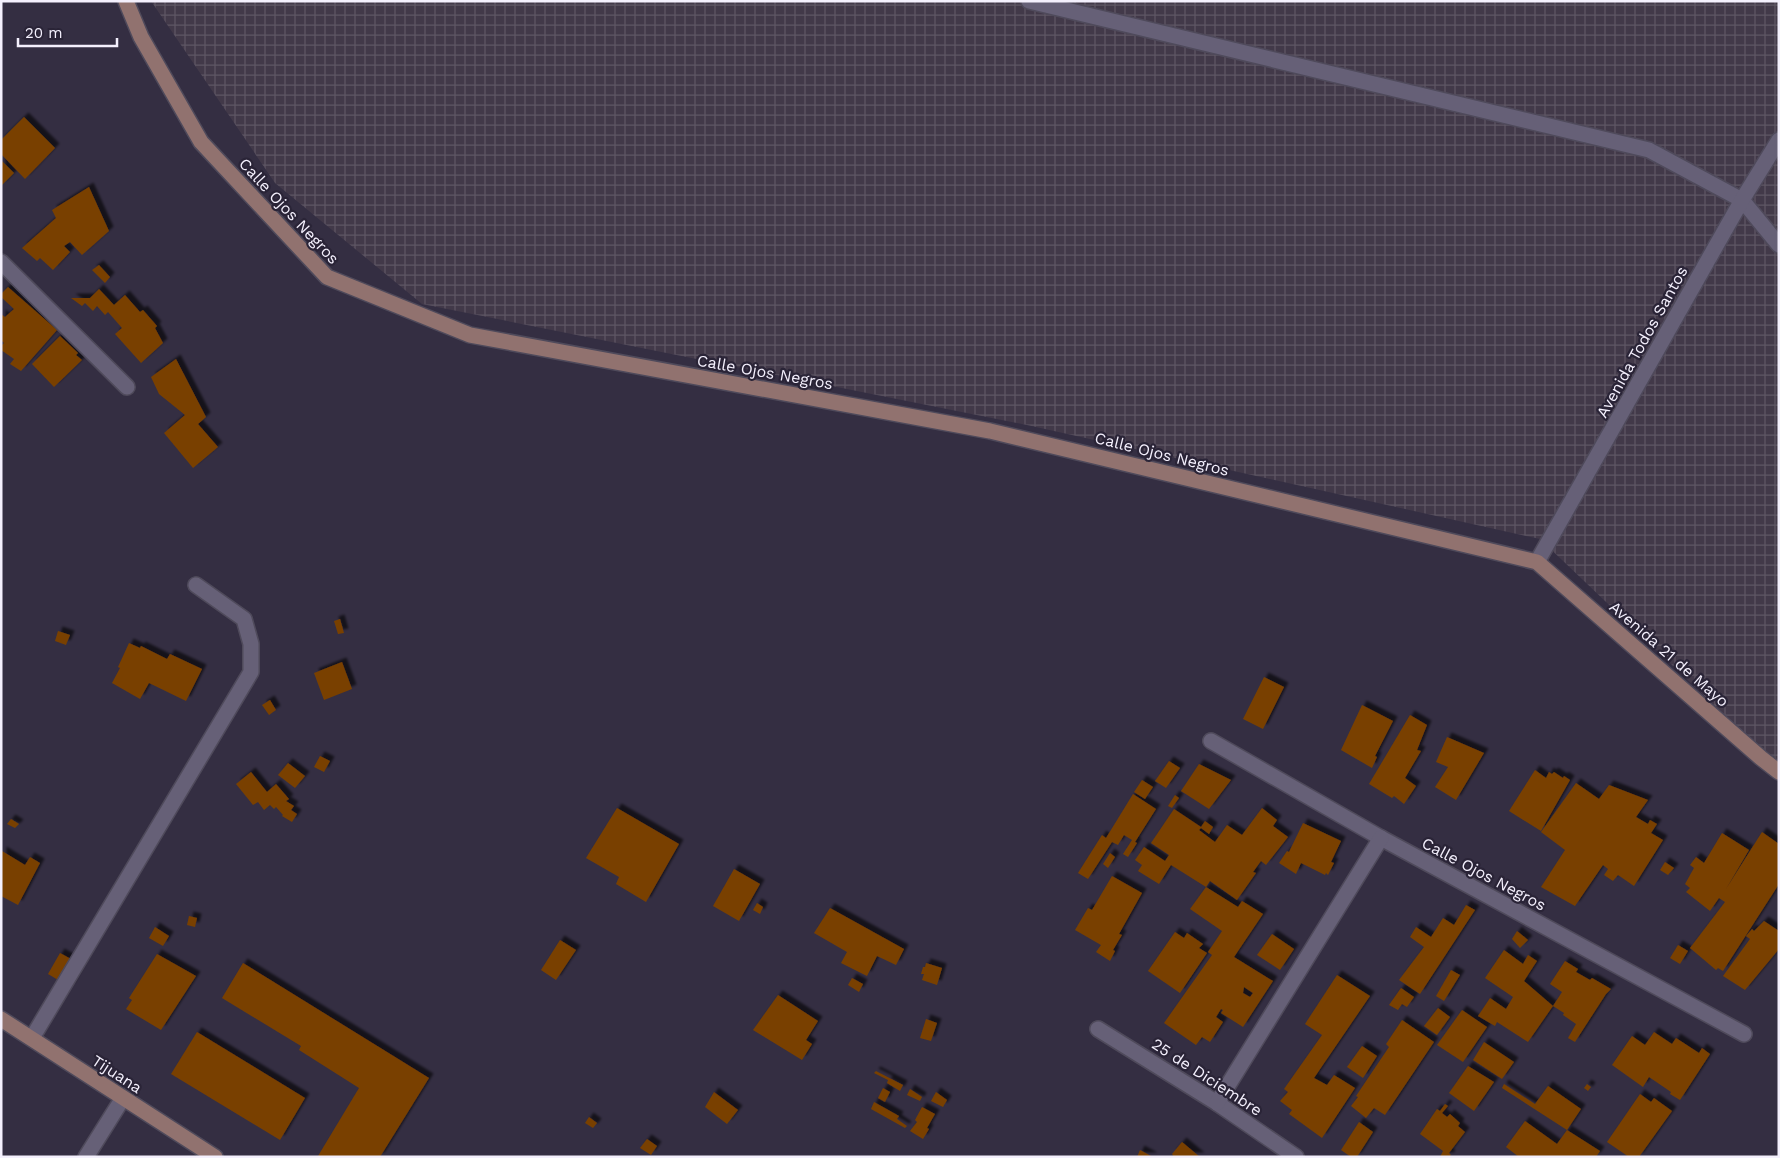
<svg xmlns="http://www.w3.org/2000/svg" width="1780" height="1158" font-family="'Work Sans',sans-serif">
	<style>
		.industrial { fill: url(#industrial-grid) }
		.building { fill: #794005; fill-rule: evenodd; filter: url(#shadow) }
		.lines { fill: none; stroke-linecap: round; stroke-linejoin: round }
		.lane-casing { stroke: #4f4a5b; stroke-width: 18 }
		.street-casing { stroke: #4f4a5b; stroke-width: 18 }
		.secondary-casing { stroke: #4f4a5b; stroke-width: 18 }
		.lane { stroke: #666077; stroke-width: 15 }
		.street { stroke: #666077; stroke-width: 15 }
		.secondary { stroke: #91726f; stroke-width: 15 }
		.labels { text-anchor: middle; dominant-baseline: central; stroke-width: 4.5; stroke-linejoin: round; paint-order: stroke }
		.street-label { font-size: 16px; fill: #f4f0fd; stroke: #2a2437 }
	</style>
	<defs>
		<pattern id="industrial-grid" width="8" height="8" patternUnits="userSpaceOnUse" patternTransform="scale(1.25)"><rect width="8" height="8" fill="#423949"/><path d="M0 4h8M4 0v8" fill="none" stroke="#5e5664"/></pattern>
		<filter id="shadow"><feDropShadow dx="4.5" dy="-4.5" stdDeviation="1" flood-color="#0009"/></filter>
	</defs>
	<rect width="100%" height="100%" fill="#342e42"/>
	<path class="industrial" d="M151 1H1779V767L1540 539 1027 425 422 304 275 183Z"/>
	<g class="building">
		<path d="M24 117 55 148 25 179 1 154V140Z"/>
		<path d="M1 160 14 173 1 186Z"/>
		<path d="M89 187 109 231 82 255 70 242 64 246 70 252 53 270 40 258 37 261 22 248 56 218 52 210Z"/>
		<path d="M99 265 110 277 105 283 92 270Z"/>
		<path d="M8 287 57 330 21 371 10 364 14 359 1 350V346L4 343 1 340V314L5 317 14 309 1 297V294Z"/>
		<path d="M99 289 114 305 125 295 140 312 143 310 157 326 155 328 163 343 141 363 115 334 122 328 108 312 105 315 97 306 93 311 85 303 82 306 71 298H90Z"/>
		<path d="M60 336 78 353 76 355 82 360 54 387 32 364Z"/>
		<path d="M176 359 206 417 198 424 218 447 193 468 164 433 185 415 159 394 151 377Z"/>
		<path d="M340 619 344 633 338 634 334 621Z"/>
		<path d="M58 631 70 635 66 645 55 641Z"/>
		<path d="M129 643 140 648 141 646 167 659 170 654 202 669 186 701 149 683 140 699 112 683 120 668 118 667Z"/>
		<path d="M342 662 352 689 324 700 314 673Z"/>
		<path d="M1264 677 1284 687 1263 729 1243 719Z"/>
		<path d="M270 700 276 710 269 715 262 705Z"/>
		<path d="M1362 705 1393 721 1375 756 1377 757 1372 768 1341 750Z"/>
		<path d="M1410 715 1427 725 1417 750 1421 751 1405 778 1416 786 1404 804 1394 796 1392 798 1369 784Z"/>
		<path d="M1447 737 1484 753 1456 800 1435 787 1448 767 1436 762Z"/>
		<path d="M320 756 330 761 324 772 314 767Z"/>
		<path d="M1169 761 1180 768 1166 788 1155 781Z"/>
		<path d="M288 763 305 776 295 788 278 775Z"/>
		<path d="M1199 764 1231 780 1209 809 1181 791Z"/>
		<path d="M1535 770 1546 778 1549 772 1552 774 1554 772 1563 778 1564 776 1570 780 1541 831 1509 811Z"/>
		<path d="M251 772 267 792 276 784 289 799 286 801 294 806 291 810 297 814 292 822 282 816 283 815 276 807 274 809 270 805 264 810 258 802 253 805 236 784Z"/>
		<path d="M1142 780 1153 787 1145 799 1134 792Z"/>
		<path d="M1576 783 1599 799 1609 785 1648 800 1636 817 1648 824 1650 820 1657 824 1651 833 1663 840 1634 886 1618 875 1613 881 1604 875 1608 869 1603 865 1575 906 1541 887 1565 850 1541 832Z"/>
		<path d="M1133 794 1156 809 1135 842 1137 843 1128 857 1123 854 1132 840 1124 835 1118 845 1112 842 1088 879 1078 873 1102 835 1106 838Z"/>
		<path d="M1175 795 1179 798 1172 808 1168 806Z"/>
		<path d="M617 808 679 844 646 902 616 884 619 877 586 858Z"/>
		<path d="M1262 808 1277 820 1273 826 1288 837 1266 865 1261 861 1253 872 1256 873 1237 900 1210 881 1206 887 1171 865 1159 884 1138 871 1142 865 1135 860 1144 847 1165 861 1169 855 1151 843 1174 809 1201 827 1205 821 1213 827 1209 834 1201 828 1199 830 1215 842 1227 825 1242 835Z"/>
		<path d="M11 819 19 824 15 828 7 824Z"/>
		<path d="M1303 823 1341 841 1331 862 1334 863 1328 875 1326 873 1325 875 1301 863 1296 874 1279 863 1287 851 1289 852Z"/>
		<path d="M1762 832 1779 844V884L1723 971 1718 968 1716 970 1690 948 1725 902 1719 898 1710 911 1686 892 1690 888 1685 884 1694 868 1690 865 1696 857 1704 863 1722 833 1749 850 1726 889Z"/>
		<path d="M2 851 25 865 30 857 40 863 18 905 1 896Z"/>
		<path d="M1110 853 1115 857 1108 868 1103 864Z"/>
		<path d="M1665 862 1674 868 1668 875 1660 870Z"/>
		<path d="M734 869 760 884 739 921 713 906Z"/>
		<path d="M1112 876 1142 893 1119 934 1122 935 1113 950 1115 951 1110 961 1096 952 1101 945 1075 930 1088 908 1092 910Z"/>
		<path d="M1206 887 1238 907 1242 901 1263 914 1234 957 1273 981 1243 1027 1221 1013 1223 1010 1221 1009 1216 1017 1223 1022 1210 1042 1202 1037 1196 1045 1164 1023 1212 955 1208 952 1222 931 1190 909ZM1244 987 1253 993 1250 997 1243 993Z"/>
		<path d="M757 903 763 907 760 914 753 910Z"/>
		<path d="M1466 905 1475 910 1420 994 1399 980 1424 947 1410 937 1416 927 1431 937 1443 918 1454 925Z"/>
		<path d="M830 908 904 949 896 965 877 956 867 976 841 963 847 952 814 933Z"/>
		<path d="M189 916 197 918 195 927 187 925Z"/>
		<path d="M1764 921 1779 931V949L1745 990 1723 976 1750 939 1746 936 1752 929 1754 931Z"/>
		<path d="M155 927 169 936 163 946 149 938Z"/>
		<path d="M1517 931 1528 940 1520 948 1512 939Z"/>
		<path d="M1175 932 1184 938 1187 933 1203 944 1199 948 1207 953 1180 993 1148 971Z"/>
		<path d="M1272 934 1294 949 1280 970 1257 955Z"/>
		<path d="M560 940 576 950 556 980 541 970Z"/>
		<path d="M1678 945 1688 951 1680 964 1670 958Z"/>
		<path d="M1504 950 1523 964 1528 955 1537 961 1524 981 1553 1006 1528 1042 1497 1022 1495 1026 1478 1016 1490 998 1506 1009 1513 997 1485 978Z"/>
		<path d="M60 953 82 965 70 987 48 974Z"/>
		<path d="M157 954 196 976 161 1030 126 1009 132 1000 129 998Z"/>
		<path d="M1565 961 1578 969 1576 972 1590 980 1592 978 1611 989 1606 994 1575 1042 1568 1038 1576 1024 1563 1015 1564 1013 1553 1006 1562 992 1550 984Z"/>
		<path d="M243 963 429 1078 380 1157 318 1156 359 1088 299 1050 301 1046 222 998Z"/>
		<path d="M926 963 942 968 937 985 922 980 924 974H921L923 967H925Z"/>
		<path d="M1451 970 1460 975 1444 1001 1436 996Z"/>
		<path d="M1337 975 1370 996 1314 1078 1327 1085 1334 1075 1355 1088 1322 1138 1289 1114 1292 1110 1280 1101 1288 1092 1284 1089 1322 1035 1305 1024Z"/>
		<path d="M852 978 863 984 859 992 848 985Z"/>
		<path d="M1401 988 1414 997 1407 1007 1402 1004 1398 1010 1389 1005Z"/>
		<path d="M778 995 818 1021 806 1040 812 1044 802 1060 753 1030Z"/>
		<path d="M1438 1008 1450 1017 1437 1035 1424 1026Z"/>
		<path d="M1462 1010 1487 1027 1463 1062 1437 1045Z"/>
		<path d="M926 1019 937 1023 931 1041 920 1038Z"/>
		<path d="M1402 1020 1434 1042 1385 1115 1374 1108 1366 1118 1351 1106 1358 1097 1356 1096 1389 1047 1386 1044Z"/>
		<path d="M197 1032 305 1098 280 1140 171 1074Z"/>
		<path d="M1654 1032 1672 1044 1676 1038 1699 1053 1702 1048 1710 1054 1680 1100 1670 1094 1671 1092 1649 1077 1643 1087 1612 1065 1632 1036 1645 1045Z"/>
		<path d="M1484 1042 1514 1062 1502 1079 1473 1060Z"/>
		<path d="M1362 1046 1377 1056 1363 1078 1347 1067Z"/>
		<path d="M1468 1066 1494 1082 1474 1111 1449 1093Z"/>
		<path d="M876 1071 903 1085 900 1091 887 1083 888 1080 874 1073Z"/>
		<path d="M1504 1084 1535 1104 1548 1086 1581 1109 1567 1130 1600 1151 1596 1157H1519L1506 1147 1525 1121 1557 1144 1567 1130 1502 1088Z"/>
		<path d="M1587 1084 1591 1087 1588 1091 1584 1088Z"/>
		<path d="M883 1088 890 1092 885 1102 878 1098Z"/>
		<path d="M910 1089 922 1097 920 1101 907 1095Z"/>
		<path d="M714 1092 738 1110 727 1124 705 1107Z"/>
		<path d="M936 1092 947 1100 943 1107 931 1101Z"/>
		<path d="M1640 1094 1651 1102 1654 1098 1672 1111 1639 1157H1629L1607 1142Z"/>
		<path d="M874 1102 899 1116 897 1119 907 1126 905 1128 871 1109Z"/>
		<path d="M1445 1104 1448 1106 1442 1113 1447 1117 1450 1114 1460 1123 1458 1126 1465 1132 1449 1153 1451 1155 1449 1157H1440L1443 1151 1420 1134 1437 1109 1440 1111Z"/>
		<path d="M922 1107 935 1114 927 1128 929 1129 923 1139 910 1131 917 1122 915 1120Z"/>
		<path d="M589 1117 597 1123 593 1128 585 1123Z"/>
		<path d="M1359 1122 1373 1132 1357 1157H1351L1341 1150Z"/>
		<path d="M647 1139 657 1146 651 1155 640 1148Z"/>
		<path d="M1182 1142 1200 1157H1174L1172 1154Z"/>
		<path d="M1140 1150 1153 1157H1137Z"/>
	</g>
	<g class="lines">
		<g class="lane-casing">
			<g id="lane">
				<path d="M1029 1 1649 150 1742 200 1779 245"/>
				<path d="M86 1157 123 1098"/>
			</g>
		</g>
		<g class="street-casing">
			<g id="street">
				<path d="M1 262 127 387"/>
				<path d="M1537 562 1742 200 1779 140"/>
				<path d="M1211 741 1381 838 1744 1034"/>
				<path d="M1098 1029 1217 1103 1296 1157"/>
				<path d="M32 1038 251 672V644L244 619 196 585"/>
				<path d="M1217 1103 1381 838"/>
			</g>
		</g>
		<g class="secondary-casing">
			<g id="secondary">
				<path d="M126 1 141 37 201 142 327 277 470 335 990 431 1537 562 1761 758 1779 772"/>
				<path d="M1 1019 215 1157"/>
			</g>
		</g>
		<use href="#lane" class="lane"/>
		<use href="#street" class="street"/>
		<use href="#secondary" class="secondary"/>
	</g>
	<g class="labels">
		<g class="street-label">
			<text transform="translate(289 211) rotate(47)">Calle Ojos Negros</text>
			<text transform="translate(1642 342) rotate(-61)">Avenida Todos Santos</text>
			<text transform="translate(765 372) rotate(10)">Calle Ojos Negros</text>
			<text transform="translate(1162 454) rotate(14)">Calle Ojos Negros</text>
			<text transform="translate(1669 654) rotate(41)">Avenida 21 de Mayo</text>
			<text transform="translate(1484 874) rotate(28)">Calle Ojos Negros</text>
			<text transform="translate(117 1074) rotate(33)">Tijuana</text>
			<text transform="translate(1207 1077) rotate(33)">25 de Diciembre</text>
		</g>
	</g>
	<rect width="1780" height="1158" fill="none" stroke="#f4f0fd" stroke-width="5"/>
	<path d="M18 38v8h99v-8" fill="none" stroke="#f4f0fd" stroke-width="2.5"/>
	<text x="25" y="38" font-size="15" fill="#f4f0fd" stroke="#2a2437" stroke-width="4" paint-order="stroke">20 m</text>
</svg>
